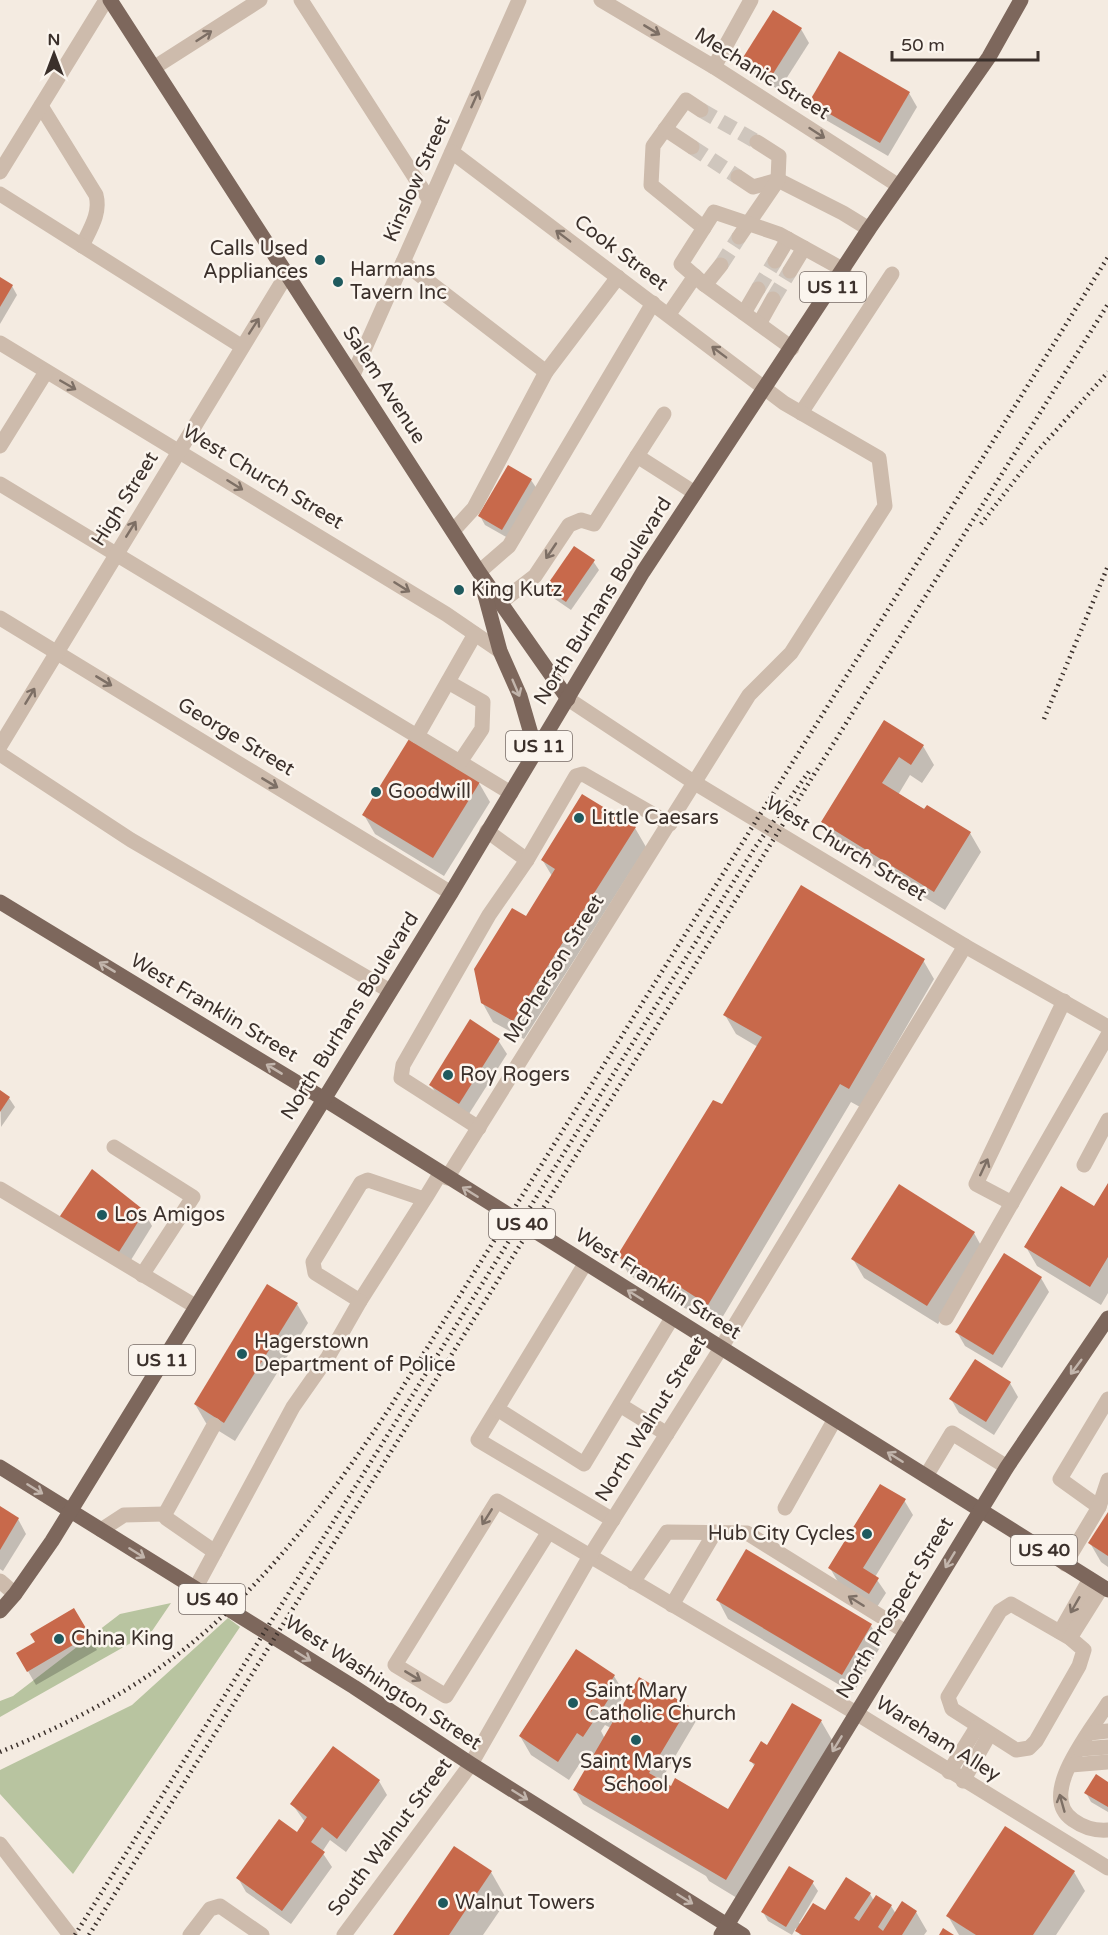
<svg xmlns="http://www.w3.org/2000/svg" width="1108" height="1935" font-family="'Varela Round',sans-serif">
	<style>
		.green { fill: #b8c4a0 }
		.shadow { fill: #0003; fill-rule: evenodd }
		.building { fill: #c8694b }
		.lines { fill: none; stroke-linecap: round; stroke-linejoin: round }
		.minor-tunnel { stroke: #cfc6bd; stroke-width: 15; stroke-dasharray: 15 8; stroke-linecap: butt }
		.minor { stroke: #cdbbac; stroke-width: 15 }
		.major { stroke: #7d675c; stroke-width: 15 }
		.rail { stroke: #3b302b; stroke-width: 4.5; stroke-dasharray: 1.5 4.5; stroke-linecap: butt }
		.oneway { stroke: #7d6f65 }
		.oneway2 { stroke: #c2b5ac }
		.poi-dot { fill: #1f5a5e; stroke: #fbf5ee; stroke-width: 2 }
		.labels { text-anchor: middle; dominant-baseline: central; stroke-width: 5; stroke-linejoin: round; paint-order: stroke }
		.shield { fill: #fbf5ee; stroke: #756b66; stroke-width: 1.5 }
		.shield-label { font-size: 18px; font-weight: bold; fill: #3b302b }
		.street-label { font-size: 20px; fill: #3b302b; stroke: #fbf5ee }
		.poi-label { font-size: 20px; fill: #3b302b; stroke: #fbf5ee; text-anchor: start }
	</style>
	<rect width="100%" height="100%" fill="#f4ebe1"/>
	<g class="green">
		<path d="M171 1603 152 1631 0 1717V1701L13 1696 120 1614Z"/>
		<path d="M228 1618 240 1627 73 1874 0 1794V1770L132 1705Z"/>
	</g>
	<g class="shadow">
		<path d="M801 29 809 43 779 90 752 73 744 59Z"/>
		<path d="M909 93 917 107 888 156 819 116 811 102Z"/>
		<path d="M0 279 12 286 17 295 0 324Z"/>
		<path d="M531 480 537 489 508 538 485 525 480 516Z"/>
		<path d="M593 561 599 570 571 610 552 597 547 588Z"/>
		<path d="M884 723 923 746 934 765 922 783 910 775 898 795 970 833 981 852 945 910 833 841 822 822Z"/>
		<path d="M479 783 490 802 444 876 375 834 364 815Z"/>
		<path d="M583 796 635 828 646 847 524 1039 493 1022 482 1002 527 918 552 876 543 861Z"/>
		<path d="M923 960 934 979 860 1107 851 1102 719 1323 691 1305 688 1310 629 1275 619 1256 722 1106 758 1047 736 1034 725 1015Z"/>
		<path d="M498 1040 507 1054 467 1117 439 1099 431 1085Z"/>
		<path d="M0 1092 9 1098 15 1107 1 1127Z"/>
		<path d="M1108 1186V1293L1101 1305 1037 1266 1026 1247 1095 1208Z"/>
		<path d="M144 1212 152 1226 126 1268 68 1233Z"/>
		<path d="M974 1233 984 1251 938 1324 864 1278 853 1259Z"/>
		<path d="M1041 1278 1049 1292 1002 1368 965 1346 957 1332Z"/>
		<path d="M297 1304 308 1323 235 1441 206 1423 195 1404Z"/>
		<path d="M1010 1383 1018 1397 994 1435 959 1413 951 1399Z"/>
		<path d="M904 1500 913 1515 875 1577 886 1593 877 1607 838 1582 830 1568Z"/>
		<path d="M0 1508 18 1519 26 1534 3 1571 0 1569Z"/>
		<path d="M1108 1514V1567L1101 1562 1090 1543Z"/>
		<path d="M747 1551 871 1626 882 1644 853 1693 728 1619 718 1600Z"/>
		<path d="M73 1610 97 1650 36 1685 18 1654 37 1643Z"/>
		<path d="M614 1676 625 1694 614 1712 617 1718 688 1707 696 1721 660 1782 728 1812 755 1767 751 1761 767 1747 821 1721 832 1740 737 1898 709 1881 706 1876 583 1804 575 1790 595 1756 588 1751 569 1780 531 1755 520 1736ZM605 1725 611 1728 605 1739 601 1731Z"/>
		<path d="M379 1781 387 1795 346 1852 330 1840 322 1852 332 1867 291 1924 246 1892 238 1878 297 1834 305 1822 292 1804Z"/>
		<path d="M1108 1783V1812L1091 1802 1086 1793Z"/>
		<path d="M491 1872 507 1900 483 1935H395Z"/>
		<path d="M1074 1872 1085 1891 1056 1935H959L948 1916Z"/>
		<path d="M812 1882 818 1891 799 1923 801 1924 870 1894 874 1901 891 1906 896 1914 916 1912 927 1931 924 1935H800L796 1928 792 1935 768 1921 763 1912Z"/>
	</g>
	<g class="building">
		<path d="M773 10 802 28 771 77 742 59Z"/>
		<path d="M839 51 910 92 880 143 809 102Z"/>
		<path d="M0 277 13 285 0 307Z"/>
		<path d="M508 465 532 479 502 530 478 516Z"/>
		<path d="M574 546 595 560 566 602 545 588Z"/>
		<path d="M884 720 924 745 911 765 899 757 882 783 924 809 927 805 971 832 934 892 821 822Z"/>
		<path d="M409 739 480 782 433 858 362 815Z"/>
		<path d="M582 794 636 827 513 1021 481 1003 474 969 512 908 526 916 555 869 541 860Z"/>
		<path d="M801 885 925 959 849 1089 840 1084 708 1305 680 1287 677 1292 617 1256 713 1100 722 1104 762 1037 723 1015Z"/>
		<path d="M470 1019 500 1039 459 1104 429 1085Z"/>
		<path d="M0 1090 10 1097 0 1112Z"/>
		<path d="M92 1169 145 1211 117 1255 58 1219Z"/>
		<path d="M1108 1183V1257L1090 1287 1024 1247 1061 1186 1094 1206Z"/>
		<path d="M899 1184 975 1232 927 1306 851 1259Z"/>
		<path d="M1004 1253 1042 1277 993 1355 955 1332Z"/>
		<path d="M267 1284 298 1303 224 1423 194 1404Z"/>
		<path d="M975 1359 1011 1382 986 1422 949 1399Z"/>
		<path d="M880 1484 906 1499 863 1568 879 1578 869 1594 828 1568Z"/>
		<path d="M0 1506 19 1518 0 1550Z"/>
		<path d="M1108 1512V1556L1088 1543Z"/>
		<path d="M746 1549 872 1624 842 1675 716 1600Z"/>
		<path d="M74 1608 90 1635 27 1672 16 1653 35 1642 30 1634Z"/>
		<path d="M576 1649 615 1675 602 1695 608 1700 601 1711 594 1707 589 1715 595 1719 583 1737 577 1733 558 1762 519 1736Z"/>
		<path d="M639 1677 689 1706 649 1773 671 1786 675 1778 728 1809 755 1764 749 1761 761 1741 767 1745 792 1703 822 1720 726 1880 573 1790Z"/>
		<path d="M333 1746 380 1780 337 1839 322 1827 311 1842 325 1852 282 1911 236 1878 279 1819 297 1832 307 1817 290 1804Z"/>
		<path d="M1096 1774 1108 1782V1807L1084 1793Z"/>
		<path d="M1005 1826 1075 1871 1033 1935H976L946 1916Z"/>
		<path d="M454 1846 492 1871 449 1935H393Z"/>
		<path d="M789 1866 814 1881 786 1927 761 1912Z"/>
		<path d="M846 1877 871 1893 854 1918 859 1921 876 1895 892 1905 878 1927 883 1931 902 1901 917 1911 902 1935H802L795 1931 813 1903 825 1910Z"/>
		<path d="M943 1928 954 1935H939Z"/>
	</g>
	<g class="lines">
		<g class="minor-tunnel">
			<path d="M701 110 757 142"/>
			<path d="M692 147 738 177"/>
			<path d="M721 265 739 237"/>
			<path d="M758 289 775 261"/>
			<path d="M773 299 790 271"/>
		</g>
		<g class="minor">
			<path d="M301 0 430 201"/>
			<path d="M601 0 714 67 899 186"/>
			<path d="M155 67 260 0"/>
			<path d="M714 67 751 0"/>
			<path d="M41 106 96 195C101 213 90 229 82 246"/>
			<path d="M701 110 686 100 653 146 651 185 704 228"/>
			<path d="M665 129 692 147"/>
			<path d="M0 172 106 0"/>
			<path d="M738 177 753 187 778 180 843 213 869 229"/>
			<path d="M0 194 241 346"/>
			<path d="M739 237 778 180 779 156 757 142"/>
			<path d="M775 261 788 239"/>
			<path d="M403 262 546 372 618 277"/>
			<path d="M790 271 804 248"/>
			<path d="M705 285 721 265"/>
			<path d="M744 313 758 289"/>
			<path d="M669 314 695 276"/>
			<path d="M759 324 773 299"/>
			<path d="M0 343 446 614 500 651"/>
			<path d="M792 348 705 285 681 264 714 212 779 234 844 270"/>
			<path d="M353 375 519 0"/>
			<path d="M801 413 892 274"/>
			<path d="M0 446 46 372"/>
			<path d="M637 456 664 414"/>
			<path d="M0 484 511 793"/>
			<path d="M453 531 474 508 546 372"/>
			<path d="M479 572 509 546 653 303"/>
			<path d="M500 603 535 576 569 525 581 520 594 524 637 456 695 493"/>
			<path d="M0 618 451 893"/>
			<path d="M448 682 483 702 482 729 460 762"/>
			<path d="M568 699 695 783 965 946 1108 1027"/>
			<path d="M417 736 475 634"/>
			<path d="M0 746 287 274"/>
			<path d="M0 754 131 840 390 991"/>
			<path d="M487 831 527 860"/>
			<path d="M479 1128 401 1078 403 1065 489 915 527 860 576 776 583 774 670 824"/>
			<path d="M114 1147 193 1197 142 1275"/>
			<path d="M1084 1165 1108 1120"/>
			<path d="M447 1178 749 695 791 653 885 506 879 458 784 403 452 152"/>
			<path d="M0 1189 195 1306"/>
			<path d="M426 1197 360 1301 315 1273 313 1262 361 1183 368 1180 421 1198 426 1197 440 1174"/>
			<path d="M1012 1203 976 1184 1064 1001"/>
			<path d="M585 1264 478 1440 613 1520"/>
			<path d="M946 1318 1108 1035"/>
			<path d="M620 1405 667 1434"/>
			<path d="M497 1409 584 1464 672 1318"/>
			<path d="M214 1425 165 1514 166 1518 215 1552"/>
			<path d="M926 1476 952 1433 1007 1467"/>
			<path d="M1099 1507 1060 1479 1108 1399"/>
			<path d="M785 1508 835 1419"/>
			<path d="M101 1530 124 1515 165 1514"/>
			<path d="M548 1533 446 1696 395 1665 497 1501 856 1713 1108 1868"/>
			<path d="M1065 1564 1099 1507 1108 1480"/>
			<path d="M0 1581 15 1594"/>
			<path d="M633 1582 667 1532 747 1533 906 1632"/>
			<path d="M195 1589 293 1407 328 1357 360 1301"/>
			<path d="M1011 1604 1070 1638 1084 1650 1079 1666 1036 1741 1029 1748 1016 1750 952 1709 948 1697 1000 1611Z"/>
			<path d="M672 1605 715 1532"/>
			<path d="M1060 1632 1090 1579"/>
			<path d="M1070 1638 1102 1587"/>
			<path d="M1108 1703C1092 1730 1036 1795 1073 1820 1084 1828 1095 1831 1108 1830"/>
			<path d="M1090 1733 1108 1731"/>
			<path d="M1080 1749 1108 1747"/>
			<path d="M1071 1765 1108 1762"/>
			<path d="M949 1772 977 1727"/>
			<path d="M963 1781 989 1735"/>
			<path d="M0 1844 70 1935"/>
			<path d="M190 1935 210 1909 220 1906 262 1935"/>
			<path d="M344 1935 471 1764 590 1556 721 1348 965 946"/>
		</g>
		<g class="major">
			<path d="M110 0 479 572 568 699"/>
			<path d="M482 584 500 651 520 696 536 751"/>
			<path d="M0 902 324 1099 1108 1590"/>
			<path d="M0 1467 354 1687 471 1764 743 1935"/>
			<path d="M0 1611 15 1594 52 1541 451 893 643 572 869 229 989 57 1021 0"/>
			<path d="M721 1935 1007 1467 1108 1318"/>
		</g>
		<g class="rail">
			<path d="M981 524 1035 454 1108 372"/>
			<path d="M1044 719 1108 566"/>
			<path d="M0 1752C52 1731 103 1706 149 1675 250 1607 323 1508 389 1409L1108 257"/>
			<path d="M75 1935 754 849 810 770"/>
			<path d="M89 1935 1108 304"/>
		</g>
	</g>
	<defs><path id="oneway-shaft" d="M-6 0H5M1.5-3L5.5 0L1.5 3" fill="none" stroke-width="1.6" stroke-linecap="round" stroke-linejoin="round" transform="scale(1.5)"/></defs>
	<g class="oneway">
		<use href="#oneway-shaft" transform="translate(652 30) rotate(31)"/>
		<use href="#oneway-shaft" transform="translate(204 36) rotate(-33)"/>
		<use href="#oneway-shaft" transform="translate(475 99) rotate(-66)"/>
		<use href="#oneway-shaft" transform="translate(817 133) rotate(33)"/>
		<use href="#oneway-shaft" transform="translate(563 236) rotate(-143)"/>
		<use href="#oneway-shaft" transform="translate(254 326) rotate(-57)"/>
		<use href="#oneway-shaft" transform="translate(719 352) rotate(-143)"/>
		<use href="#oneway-shaft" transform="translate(68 385) rotate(30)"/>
		<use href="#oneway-shaft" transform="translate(235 485) rotate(32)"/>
		<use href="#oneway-shaft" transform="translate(131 529) rotate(-58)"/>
		<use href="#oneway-shaft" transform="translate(551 551) rotate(124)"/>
		<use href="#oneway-shaft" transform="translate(402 587) rotate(32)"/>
		<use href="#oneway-shaft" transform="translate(104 681) rotate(31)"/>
		<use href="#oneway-shaft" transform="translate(30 696) rotate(-59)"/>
		<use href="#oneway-shaft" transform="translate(270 783) rotate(31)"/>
		<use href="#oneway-shaft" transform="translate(984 1167) rotate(-65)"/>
		<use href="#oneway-shaft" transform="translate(487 1517) rotate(122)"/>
		<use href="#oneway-shaft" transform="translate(856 1601) rotate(-148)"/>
		<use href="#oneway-shaft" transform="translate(1075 1605) rotate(120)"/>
		<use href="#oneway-shaft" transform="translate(413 1676) rotate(31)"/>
		<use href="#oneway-shaft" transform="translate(1062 1803) rotate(-106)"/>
	</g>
	<g class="oneway2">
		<use href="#oneway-shaft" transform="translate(516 688) rotate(67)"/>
		<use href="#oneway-shaft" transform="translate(107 967) rotate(-149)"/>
		<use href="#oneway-shaft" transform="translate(274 1069) rotate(-149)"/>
		<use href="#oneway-shaft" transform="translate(470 1192) rotate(-148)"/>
		<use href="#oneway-shaft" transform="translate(635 1295) rotate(-148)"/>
		<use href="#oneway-shaft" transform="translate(1076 1367) rotate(127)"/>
		<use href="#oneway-shaft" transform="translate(895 1457) rotate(-148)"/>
		<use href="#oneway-shaft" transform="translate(35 1489) rotate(32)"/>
		<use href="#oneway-shaft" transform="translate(137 1553) rotate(32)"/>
		<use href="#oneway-shaft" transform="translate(950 1560) rotate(121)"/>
		<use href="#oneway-shaft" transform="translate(303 1656) rotate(32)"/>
		<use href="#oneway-shaft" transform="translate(837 1744) rotate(121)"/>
		<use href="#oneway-shaft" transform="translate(520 1795) rotate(32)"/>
		<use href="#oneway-shaft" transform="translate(685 1899) rotate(32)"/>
	</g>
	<g class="poi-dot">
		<circle cx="320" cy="260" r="6"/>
		<circle cx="338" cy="282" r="6"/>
		<circle cx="459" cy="590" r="6"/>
		<circle cx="376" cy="792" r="6"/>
		<circle cx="579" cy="818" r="6"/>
		<circle cx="448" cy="1075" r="6"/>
		<circle cx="102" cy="1215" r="6"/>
		<circle cx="242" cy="1354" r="6"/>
		<circle cx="867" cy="1534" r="6"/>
		<circle cx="59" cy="1639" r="6"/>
		<circle cx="573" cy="1703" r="6"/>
		<circle cx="636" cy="1740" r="6"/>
		<circle cx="443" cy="1903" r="6"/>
	</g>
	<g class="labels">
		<g class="shield">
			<rect x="800" y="272" width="66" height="30" rx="4.5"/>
			<rect x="506" y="731" width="66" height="30" rx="4.5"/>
			<rect x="489" y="1209" width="66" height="30" rx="4.5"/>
			<rect x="129" y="1345" width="66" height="30" rx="4.5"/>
			<rect x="1011" y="1535" width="66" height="30" rx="4.5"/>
			<rect x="179" y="1584" width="66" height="30" rx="4.5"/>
		</g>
		<g class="shield-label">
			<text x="833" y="287">US 11</text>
			<text x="539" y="746">US 11</text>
			<text x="522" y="1224">US 40</text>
			<text x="162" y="1360">US 11</text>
			<text x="1044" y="1550">US 40</text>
			<text x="212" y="1599">US 40</text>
		</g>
		<g class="street-label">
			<text transform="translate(762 74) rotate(32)">Mechanic Street</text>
			<text transform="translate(417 179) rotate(-66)">Kinslow Street</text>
			<text transform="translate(621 253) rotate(37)">Cook Street</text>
			<text transform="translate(384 385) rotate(57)">Salem Avenue</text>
			<text transform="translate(263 477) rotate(31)">West Church Street</text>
			<text transform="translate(125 499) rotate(-58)">High Street</text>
			<text transform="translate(603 601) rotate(-58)">North Burhans Boulevard</text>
			<text transform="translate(236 737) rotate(31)">George Street</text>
			<text transform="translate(846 849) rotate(31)">West Church Street</text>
			<text transform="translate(554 969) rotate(-58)">McPherson Street</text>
			<text transform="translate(214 1008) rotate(31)">West Franklin Street</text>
			<text transform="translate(350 1016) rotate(-58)">North Burhans Boulevard</text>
			<text transform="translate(658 1284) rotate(32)">West Franklin Street</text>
			<text transform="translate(651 1419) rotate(-58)">North Walnut Street</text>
			<text transform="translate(895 1608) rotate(-59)">North Prospect Street</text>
			<text transform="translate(383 1683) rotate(33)">West Washington Street</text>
			<text transform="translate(938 1739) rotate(32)">Wareham Alley</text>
			<text transform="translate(390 1837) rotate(-53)">South Walnut Street</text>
		</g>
		<g class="poi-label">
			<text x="308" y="249" text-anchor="end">Calls Used<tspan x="308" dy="23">Appliances</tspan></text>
			<text x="350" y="270">Harmans<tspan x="350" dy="23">Tavern Inc</tspan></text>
			<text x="471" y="590">King Kutz</text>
			<text x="388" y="792">Goodwill</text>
			<text x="591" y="818">Little Caesars</text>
			<text x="460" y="1075">Roy Rogers</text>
			<text x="114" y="1215">Los Amigos</text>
			<text x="254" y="1342">Hagerstown<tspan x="254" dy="23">Department of Police</tspan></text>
			<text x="855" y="1534" text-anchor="end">Hub City Cycles</text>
			<text x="71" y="1639">China King</text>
			<text x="585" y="1691">Saint Mary<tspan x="585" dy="23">Catholic Church</tspan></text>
			<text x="636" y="1762" text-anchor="middle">Saint Marys<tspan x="636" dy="23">School</tspan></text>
			<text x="455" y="1903">Walnut Towers</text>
		</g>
	</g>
	<g transform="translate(54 54)" stroke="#fbf5ee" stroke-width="4.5" paint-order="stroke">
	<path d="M0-4.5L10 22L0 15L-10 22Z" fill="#3b302b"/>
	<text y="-9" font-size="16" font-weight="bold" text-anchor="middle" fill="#3b302b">N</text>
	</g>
	<path d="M892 51v9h146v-9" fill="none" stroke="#3b302b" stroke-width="3"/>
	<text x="901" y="51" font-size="18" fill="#3b302b" stroke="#fbf5ee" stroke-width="4.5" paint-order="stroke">50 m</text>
</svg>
